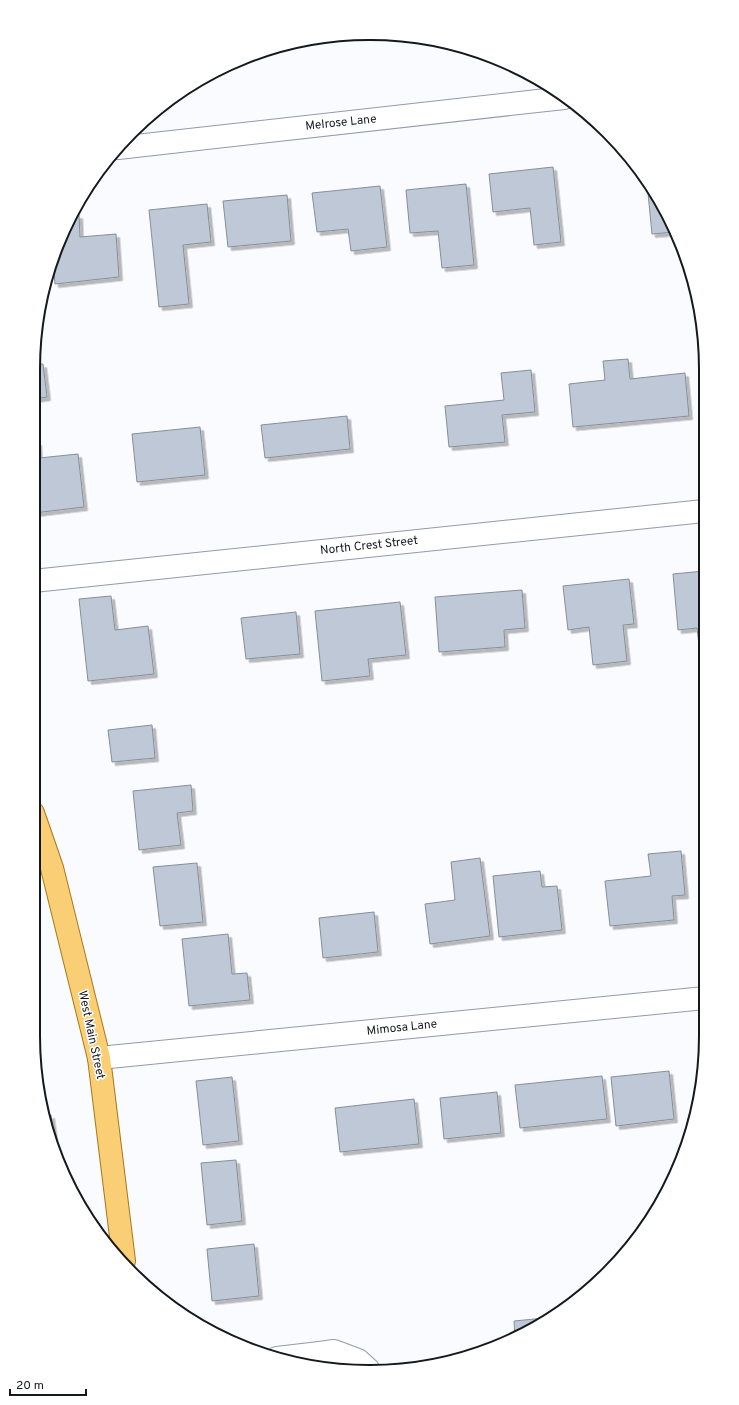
<svg xmlns="http://www.w3.org/2000/svg" width="739" height="1405" font-family="Overpass,sans-serif">
	<style>
		.building { fill: #bfc8d6; stroke: #858e9b; filter: url(#shadow) }
		.lines { fill: none; stroke-linecap: round; stroke-linejoin: round }
		.minor-casing { stroke: #929ba9; stroke-width: 24 }
		.major-casing { stroke: #a87919; stroke-width: 24 }
		.minor { stroke: #fff; stroke-width: 22 }
		.major { stroke: #face74; stroke-width: 22 }
		.labels { text-anchor: middle; dominant-baseline: central; stroke-width: 3; stroke-linejoin: round; paint-order: stroke }
		.street-label { font-size: 12px; fill: #15181d; stroke: #fff }
		.rim { fill: none; stroke: #15181d; stroke-width: 2 }
	</style>
	<defs>
		<filter id="shadow"><feDropShadow dx="3.5" dy="3.5" stdDeviation="0" flood-color="#0004"/></filter>
	</defs>
	<rect width="100%" height="100%" fill="#f9fbfe"/>
	<g class="building">
		<path d="M553 167 561 242 534 245 530 208 493 212 489 174Z"/>
		<path d="M647 183 675 232 652 234Z"/>
		<path d="M466 184 474 265 442 268 438 231 410 233 406 190Z"/>
		<path d="M380 186 387 247 351 251 348 229 317 232 312 193Z"/>
		<path d="M287 195 291 241 228 247 223 201Z"/>
		<path d="M207 204 211 242 183 245 189 304 159 307 149 210Z"/>
		<path d="M79 215 80 237 116 234 119 277 55 284 53 260 68 220 71 216Z"/>
		<path d="M628 359 630 379 685 373 689 416 573 427 569 384 605 380 603 361Z"/>
		<path d="M43 364 47 397 34 399V365Z"/>
		<path d="M531 370 535 412 502 415 505 442 449 447 445 406 504 400 501 373Z"/>
		<path d="M347 416 350 449 265 458 261 425Z"/>
		<path d="M200 427 205 475 137 482 132 434Z"/>
		<path d="M34 442H38L39 458 78 454 84 507 34 513Z"/>
		<path d="M704 571V654H700L697 628 678 630 673 574Z"/>
		<path d="M629 579 634 624 623 625 627 661 593 665 589 627 568 630 563 586Z"/>
		<path d="M522 590 525 628 504 630 505 647 439 652 435 597Z"/>
		<path d="M111 596 115 630 148 626 154 674 88 681 79 599Z"/>
		<path d="M400 602 406 655 368 659 370 676 322 681 315 611Z"/>
		<path d="M296 612 300 654 246 659 241 618Z"/>
		<path d="M152 725 155 758 112 762 108 730Z"/>
		<path d="M191 785 193 811 177 813 181 845 139 850 133 791Z"/>
		<path d="M681 851 685 895 672 896 674 920 610 926 605 881 651 876 648 854Z"/>
		<path d="M480 858 490 936 430 944 425 904 455 900 451 862Z"/>
		<path d="M197 863 203 922 160 926 153 867Z"/>
		<path d="M540 871 542 887 557 886 562 930 499 937 493 876Z"/>
		<path d="M374 912 378 952 323 958 319 918Z"/>
		<path d="M228 934 232 974 247 973 250 1000 189 1006 182 939Z"/>
		<path d="M669 1071 674 1119 616 1126 611 1077Z"/>
		<path d="M602 1076 607 1119 520 1128 515 1085Z"/>
		<path d="M232 1077 239 1141 203 1145 196 1081Z"/>
		<path d="M497 1092 501 1133 444 1139 440 1098Z"/>
		<path d="M414 1099 419 1144 340 1152 335 1108Z"/>
		<path d="M51 1115 54 1137 50 1138 46 1116Z"/>
		<path d="M236 1160 242 1221 207 1225 201 1163Z"/>
		<path d="M254 1244 259 1296 212 1301 207 1249Z"/>
		<path d="M545 1318 515 1336 514 1321Z"/>
	</g>
	<g class="lines">
		<g class="minor-casing">
			<g id="minor">
				<path d="M118 148 564 98"/>
				<path d="M33 581 704 511"/>
				<path d="M99 1058 705 998"/>
				<path d="M277 1358 320 1353"/>
				<path d="M321 1364 320 1353 334 1351 358 1360 368 1369"/>
			</g>
		</g>
		<g class="major-casing">
			<path id="major" d="M33 813 52 868 99 1058 124 1261"/>
		</g>
		<use href="#minor" class="minor"/>
		<use href="#major" class="major"/>
	</g>
	<g class="labels">
		<g class="street-label">
			<text transform="translate(341 123) rotate(-6)">Melrose Lane</text>
			<text transform="translate(369 546) rotate(-6)">North Crest Street</text>
			<text transform="translate(402 1028) rotate(-6)">Mimosa Lane</text>
			<text transform="translate(91 1035) rotate(78)">West Main Street</text>
		</g>
	</g>
	<path d="M0 0H739V1405H0ZM369 40H370A329 329 0 0 1 699 369V1036A329 329 0 0 1 370 1365H369A329 329 0 0 1 40 1036V369A329 329 0 0 1 369 40Z" fill="#fff" fill-rule="evenodd"/>
	<path class="rim" d="M369 40H370A329 329 0 0 1 699 369V1036A329 329 0 0 1 370 1365H369A329 329 0 0 1 40 1036V369A329 329 0 0 1 369 40Z"/>
	<path d="M10 1389v6h76v-6" fill="none" stroke="#15181d" stroke-width="2"/>
	<text x="16" y="1389" font-size="12" fill="#15181d" stroke="#ffffff" stroke-width="3" paint-order="stroke">20 m</text>
</svg>
